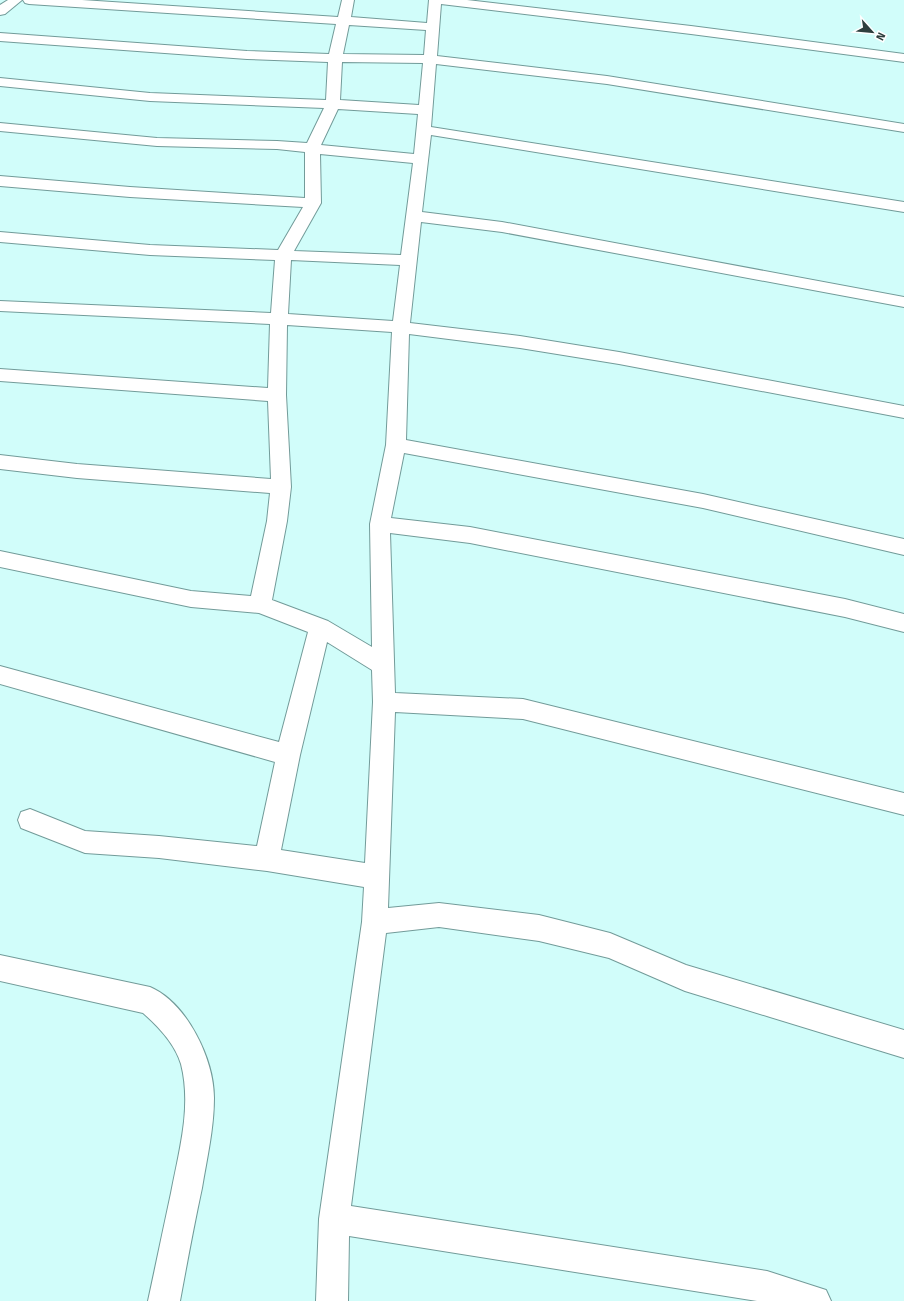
<svg xmlns="http://www.w3.org/2000/svg" width="904" height="1301" font-family="'Fira Sans',sans-serif">
	<style>
		.lines { fill: none; stroke-linecap: round; stroke-linejoin: round }
		.street-casing { stroke: #729b99; stroke-width: 2 }
		.street { fill: #fff; fill-rule: evenodd }
	</style>
	<rect width="100%" height="100%" fill="#d1fdfa"/>
	<g class="lines">
		<g class="street-casing">
			<g id="street">
				<path d="M8 0H22L5 14 0 15V5Z"/>
				<path d="M23 0H82L338 17 342 0H354L351 17 427 23 429 0H467L691 26 904 54V62L691 34 441 4 437 56 607 76 904 124V132L607 84 436 64 431 127 904 202V212L431 135 422 212 502 222 904 297V307L502 232 421 222 410 323 520 336 619 352 904 406V418L619 364 520 348 409 334 406 440 703 494 904 539V555L703 508 404 453 391 518 470 527 845 599 904 614V632L845 617 470 543 390 533 395 693 523 699 904 793V815L523 719 395 712 388 908 439 903 539 915 610 933 686 965 904 1030V1058L685 991 609 958 539 941 439 927 386 933 351 1206 767 1271 826 1290 831 1301H757L349 1236 348 1301H316L319 1219 362 922 364 887 267 871 159 858 85 853 21 828 18 820 21 812 30 809 85 831 159 836 257 846 275 762 0 684V666L279 742 308 632 259 613 191 607 0 567V551L191 591 251 596 267 521 270 493 77 478 0 469V455L77 464 271 479 268 401 0 381V369L268 388 270 324 0 311V301L271 313 275 260 150 255 0 242V232L150 245 278 250 303 207 130 197 0 186V176L130 187 305 198V152L277 149 157 146 0 131V123L157 138 277 141 307 143 324 108 150 101 0 86V78L150 93 326 100 328 62 247 59 0 41V33L247 51 329 54 336 24 29 4 25 3ZM349 25 426 30 424 55 343 54ZM342 62 423 63 419 105 340 100ZM338 109 418 114 414 154 321 145ZM320 154 413 163 401 255 294 251 321 203ZM291 260 400 265 393 321 288 314ZM287 325 392 332 386 445 370 524 372 647 328 621 272 600 287 521 291 487 286 395ZM327 642 372 670 373 702 365 863 281 850 300 755Z"/>
				<path d="M0 955 150 987C187 1003 214 1059 214 1098 214 1128 207 1158 202 1188 194 1225 187 1263 180 1301H148C156 1265 163 1229 171 1193 179 1151 192 1107 181 1064 175 1044 158 1026 143 1013L0 981Z"/>
			</g>
		</g>
		<use href="#street" class="street"/>
	</g>
	<g transform="translate(872 32) rotate(117)" stroke="#ffffff" stroke-width="3" paint-order="stroke">
	<path d="M0-3L7 15L0 10L-7 15Z" fill="#2e3f3e"/>
	<text y="-6" font-size="11" font-weight="bold" text-anchor="middle" fill="#2e3f3e">N</text>
	</g>
</svg>
